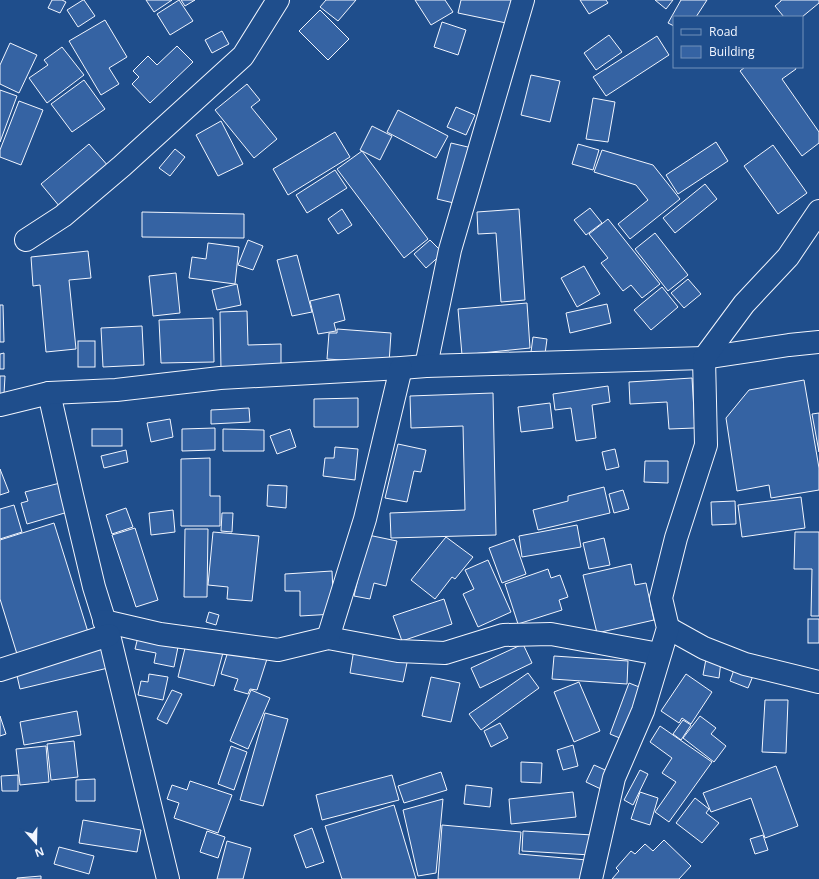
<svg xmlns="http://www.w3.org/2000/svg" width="819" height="879" font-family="'Open Sans',sans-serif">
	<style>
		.building { fill: #3563a3; stroke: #f2f6ff }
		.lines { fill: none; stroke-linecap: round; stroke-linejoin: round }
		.minor-casing { stroke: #f2f6ff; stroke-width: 24 }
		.minor { stroke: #1f4e8c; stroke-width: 22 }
	</style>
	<rect width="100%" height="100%" fill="#1f4e8c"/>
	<g class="building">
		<path d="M52 0H62L66 2 60 13 48 8Z"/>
		<path d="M83 0H84L95 16 78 27 67 10Z"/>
		<path d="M146 0H172L154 12Z"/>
		<path d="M179 0 193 21 170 35 157 14Z"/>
		<path d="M181 0H195L185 6Z"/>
		<path d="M326 0H356L338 21 320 7Z"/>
		<path d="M415 0H445L453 12 431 25Z"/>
		<path d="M461 0H516L511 24 458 13Z"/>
		<path d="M580 0H606L608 3 589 14Z"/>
		<path d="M655 0H673L666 9Z"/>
		<path d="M681 0H707L696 17H674V26L668 23Z"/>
		<path d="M781 0H819V3L802 17H784L775 6 781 1Z"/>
		<path d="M320 10 349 39 328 60 299 31Z"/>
		<path d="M105 20 127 57 109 68 119 84 101 95 69 41Z"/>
		<path d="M442 22 466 30 458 55 434 47Z"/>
		<path d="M222 31 229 44 212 53 205 40Z"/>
		<path d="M609 35 622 52 596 70 584 53Z"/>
		<path d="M657 36 669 55 606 96 593 77Z"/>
		<path d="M10 43 37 55 19 93 0 84V65Z"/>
		<path d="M177 46 193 62 150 103 132 84 139 77 133 71 148 56 157 65Z"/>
		<path d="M62 47 84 75 47 103 29 78 48 65 44 60Z"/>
		<path d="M745 67H795L796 69 782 79 819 132V143L802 156 740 71Z"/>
		<path d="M531 75 560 81 550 122 521 115Z"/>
		<path d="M84 80 105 109 72 132 51 104Z"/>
		<path d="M247 84 260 100 251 107 277 139 254 158 215 110Z"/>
		<path d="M0 90 17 96 0 142Z"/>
		<path d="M593 98 615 102 608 142 586 139Z"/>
		<path d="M19 101 43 110 21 165 0 157V150Z"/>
		<path d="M456 107 475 115 466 135 447 127Z"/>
		<path d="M398 110 448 136 436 158 387 132Z"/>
		<path d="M221 121 243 164 218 176 196 135Z"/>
		<path d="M372 126 392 136 380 160 360 150Z"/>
		<path d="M335 132 350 157 288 195 273 169Z"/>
		<path d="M716 142 728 161 678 194 666 175Z"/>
		<path d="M451 143 472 148 458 204 437 199Z"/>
		<path d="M89 144 109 167 60 207 41 184Z"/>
		<path d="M578 144 599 150 593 170 572 164Z"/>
		<path d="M773 145 807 193 778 214 744 166Z"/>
		<path d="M175 149 185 157 170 176 159 168Z"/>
		<path d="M602 150 653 165 680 199 630 239 618 224 648 200 636 185 594 172Z"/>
		<path d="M362 151 428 239 404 258 337 169Z"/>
		<path d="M335 170 347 188 307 213 296 195Z"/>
		<path d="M705 184 717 199 675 233 663 218Z"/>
		<path d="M590 208 602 223 586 235 574 220Z"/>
		<path d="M342 209 352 225 338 234 328 219Z"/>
		<path d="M519 209 525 300 501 302 496 233 478 234 477 212Z"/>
		<path d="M142 212 244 214V238L142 237Z"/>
		<path d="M608 219 660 284 642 298 631 285 623 291 601 263 608 258 589 234Z"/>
		<path d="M655 233 688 275 668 291 635 249Z"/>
		<path d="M248 240 263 246 253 270 238 265Z"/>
		<path d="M430 240 443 253 426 268 414 254Z"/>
		<path d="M208 243 239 247 235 284 189 278 192 257 206 259Z"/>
		<path d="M88 251 91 278 69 280 76 349 46 352 40 285 33 286 31 257Z"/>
		<path d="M297 255 312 312 292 316 277 260Z"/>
		<path d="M584 266 600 294 577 307 561 278Z"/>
		<path d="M176 273 180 313 153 316 149 276Z"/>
		<path d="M688 279 701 294 684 308 671 293Z"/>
		<path d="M237 284 241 305 217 310 212 290Z"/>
		<path d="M662 287 678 307 651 330 634 310Z"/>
		<path d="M339 294 345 320 334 323 336 331 318 334 310 301Z"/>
		<path d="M527 303 530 348 462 355 458 309Z"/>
		<path d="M607 304 611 323 570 333 566 313Z"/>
		<path d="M0 305H3L4 342H0Z"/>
		<path d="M247 311 248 345 281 344V369L221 370 220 312Z"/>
		<path d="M213 318 214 362 161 363 159 320Z"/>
		<path d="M142 326 144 365 103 367 101 328Z"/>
		<path d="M337 329 391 333 389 363 327 359 329 333H337Z"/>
		<path d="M533 337 547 339 545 354 531 352Z"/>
		<rect x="78" y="341" width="17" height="26"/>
		<path d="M4 353V369H0V354Z"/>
		<path d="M0 376H5L4 394H0Z"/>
		<path d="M692 378 695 428 669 429 667 402 630 404 629 382Z"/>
		<path d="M804 380 819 468V490L771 498 769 485 737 491 726 418 749 390Z"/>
		<path d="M608 386 610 402 592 405 596 438 576 441 571 408 555 410 553 394Z"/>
		<path d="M493 393 496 535 391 538 390 513 465 510 463 426 411 428 410 396Z"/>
		<path d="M358 398V427H314V399Z"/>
		<path d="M550 403 553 428 521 432 518 407Z"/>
		<path d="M249 408 250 422 211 424V410Z"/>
		<path d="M819 413V452L812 414Z"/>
		<path d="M170 419 173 437 151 442 147 423Z"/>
		<path d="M215 428V450L182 451V429Z"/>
		<rect x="92" y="429" width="30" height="17"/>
		<path d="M223 429 264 430V451H223Z"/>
		<path d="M290 429 296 447 277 454 270 436Z"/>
		<path d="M398 444 426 450 421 472 414 471 407 502 385 498Z"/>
		<path d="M335 447 358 449 355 480 323 476 325 458H334Z"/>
		<path d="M615 449 619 467 606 470 602 452Z"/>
		<path d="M126 450 128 462 104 468 101 456Z"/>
		<path d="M210 458V496H220V526H181V459Z"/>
		<path d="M645 461H668V483L644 482Z"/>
		<path d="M0 469 9 492 0 495Z"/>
		<path d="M60 483 68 512 27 524 21 503 28 501 25 492Z"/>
		<path d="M268 485 287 486 286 508 267 506Z"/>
		<path d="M604 487 610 513 538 530 533 510 568 501V496Z"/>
		<path d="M623 490 629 509 614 513 609 494Z"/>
		<path d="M801 497 805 528 742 537 738 505Z"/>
		<path d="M735 501 736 524 712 525 711 502Z"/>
		<path d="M14 505 22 532 0 539V509Z"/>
		<path d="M126 508 133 527 112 534 106 515Z"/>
		<path d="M173 510 175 532 151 535 149 513Z"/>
		<path d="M222 513H233L232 532 221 531Z"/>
		<path d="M54 523 88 632 17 654 0 599V540Z"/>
		<path d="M577 525 581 547 522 557 519 536Z"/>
		<path d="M135 528 158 600 136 607 112 535Z"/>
		<path d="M185 529H208L207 597H184Z"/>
		<path d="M213 532 259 536 252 601 227 599 228 587 208 585Z"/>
		<path d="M795 532H819V616H811L812 569H794Z"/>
		<path d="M368 535 397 541 386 586 374 583 370 599 354 596Z"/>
		<path d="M446 537 473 557 455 579 452 577 435 599 411 580Z"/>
		<path d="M604 538 610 565 589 569 583 543Z"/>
		<path d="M514 539 526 574 502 583 489 548Z"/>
		<path d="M488 560 511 612 478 627 463 594 474 589 465 570Z"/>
		<path d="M631 564 635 585 646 583 654 620 597 633 583 575Z"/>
		<path d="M548 569 551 578 560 575 568 597 559 600 562 610 518 624 505 584Z"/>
		<path d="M332 571 334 614 300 616V591H285V574Z"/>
		<path d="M444 599 452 624 402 641 393 616Z"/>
		<path d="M209 612 219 615 216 625 206 622Z"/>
		<rect x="808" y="619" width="11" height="24"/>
		<path d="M139 633 179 642 174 667 154 663 156 653 135 649Z"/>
		<path d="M187 640 224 649 214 686 178 677Z"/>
		<path d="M523 644 532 663 480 688 471 668Z"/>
		<path d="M102 645 108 668 20 689 15 667Z"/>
		<path d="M229 648 267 659 257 690 250 689 248 694 234 690 238 679 221 674Z"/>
		<path d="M354 649 408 658 403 682 350 673Z"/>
		<path d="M554 656 628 661 627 684 552 679Z"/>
		<path d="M706 659 721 661 719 678 703 675Z"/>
		<path d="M736 664 755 671 748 688 730 681Z"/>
		<path d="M528 673 539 688 481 730 469 714Z"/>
		<path d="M149 674 168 677 163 700 138 695 141 681 148 682Z"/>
		<path d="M686 674 712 692 691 724 682 718 679 723 661 711Z"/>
		<path d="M431 677 460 683 451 722 422 716Z"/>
		<path d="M579 682 600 731 574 742 554 692Z"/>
		<path d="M629 683 647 690 627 741 610 734Z"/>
		<path d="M172 690 182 694 167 724 157 719Z"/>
		<path d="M251 690 270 698 248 749 230 741Z"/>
		<path d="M765 700H788L786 753 762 752Z"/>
		<path d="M77 711 81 735 24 745 20 722Z"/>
		<path d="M265 713 288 719 263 806 240 800Z"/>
		<path d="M0 716 6 734 0 736Z"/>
		<path d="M700 716 716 728 711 734 726 746 714 762 683 738Z"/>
		<path d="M683 720 691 725 681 740 673 734Z"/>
		<path d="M500 723 508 738 491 747 484 731Z"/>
		<path d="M660 726 712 762 669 822 655 812 676 782 662 773 672 758 650 742Z"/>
		<path d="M74 741 78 777 51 780 47 744Z"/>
		<path d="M573 745 578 766 563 770 557 750Z"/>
		<path d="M46 746 49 782 20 785 16 749Z"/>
		<path d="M231 746 247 752 234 790 218 784Z"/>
		<path d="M521 762 542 763 541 783 521 782Z"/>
		<path d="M594 765 612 773 603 790 586 782Z"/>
		<path d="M776 766 798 826 765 838 751 798 711 812 703 793Z"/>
		<path d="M640 770 648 774 633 805 624 800Z"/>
		<path d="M441 772 447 790 404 803 398 786Z"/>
		<path d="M18 775V791H2L1 776Z"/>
		<path d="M392 775 399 800 322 820 316 795Z"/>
		<path d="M95 779V801H76V780Z"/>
		<path d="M190 781 232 795 218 833 174 818 179 803 167 799 172 785 187 790Z"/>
		<path d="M466 785 492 788 490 807 464 804Z"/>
		<path d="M573 792 576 817 511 824 509 799Z"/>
		<path d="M640 792 658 798 650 825 631 819Z"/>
		<path d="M695 798 709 809 706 813 719 823 702 843 676 823Z"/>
		<path d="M443 799 436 873 418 876 403 810Z"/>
		<path d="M394 805 416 879H342L325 826Z"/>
		<path d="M83 820 141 830 137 852 79 843Z"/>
		<path d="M442 825 521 832 519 854 587 860 586 879H438Z"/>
		<path d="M312 828 324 862 306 868 294 835Z"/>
		<path d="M207 831 225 837 218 858 200 852Z"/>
		<path d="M523 831 593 835 591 855 522 851Z"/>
		<path d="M763 835 768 850 755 854 750 839Z"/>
		<path d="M664 840 691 866 679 879H612L619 871 616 868 631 851 635 854 645 844 653 851Z"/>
		<path d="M227 841 251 848 243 879H217Z"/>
		<path d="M59 847 94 856 89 874 54 864Z"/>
		<path d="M41 876V879H17V878Z"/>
	</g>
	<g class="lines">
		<g class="minor-casing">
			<g id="minor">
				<path d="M26 240 63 216 122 166 243 56 278 0"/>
				<path d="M426 366 450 250 523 0"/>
				<path d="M49 393 72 495 94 587 109 635 168 879"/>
				<path d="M0 405 49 393 116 390 220 378 401 368 426 366 704 358 789 345 819 342"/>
				<path d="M104 621 160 634 278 650 328 638 398 651 445 653 503 635 551 634 659 654"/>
				<path d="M668 628 704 648 745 664 819 682"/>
				<path d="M328 638 365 519 401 368"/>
				<path d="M0 670 109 635"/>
				<path d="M591 879 614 778 643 711 668 628 661 598 676 538 706 445 704 358 744 304 788 257 819 211"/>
			</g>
		</g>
		<use href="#minor" class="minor"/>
	</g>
	<rect x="673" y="16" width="130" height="52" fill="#1f4e8c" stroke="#7391ba"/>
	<rect x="681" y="29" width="20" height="6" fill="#1f4e8c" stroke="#7391ba"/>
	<text x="709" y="36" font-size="12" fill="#f2f6ff">Road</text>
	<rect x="681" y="46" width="20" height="12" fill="#3563a3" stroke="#7391ba"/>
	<text x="709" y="56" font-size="12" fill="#f2f6ff">Building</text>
	<g transform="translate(36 843) rotate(160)" stroke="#1f4e8c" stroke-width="3" paint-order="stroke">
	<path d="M0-3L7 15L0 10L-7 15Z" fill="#f2f6ff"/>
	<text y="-6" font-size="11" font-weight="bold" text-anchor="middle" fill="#f2f6ff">N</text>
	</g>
</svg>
